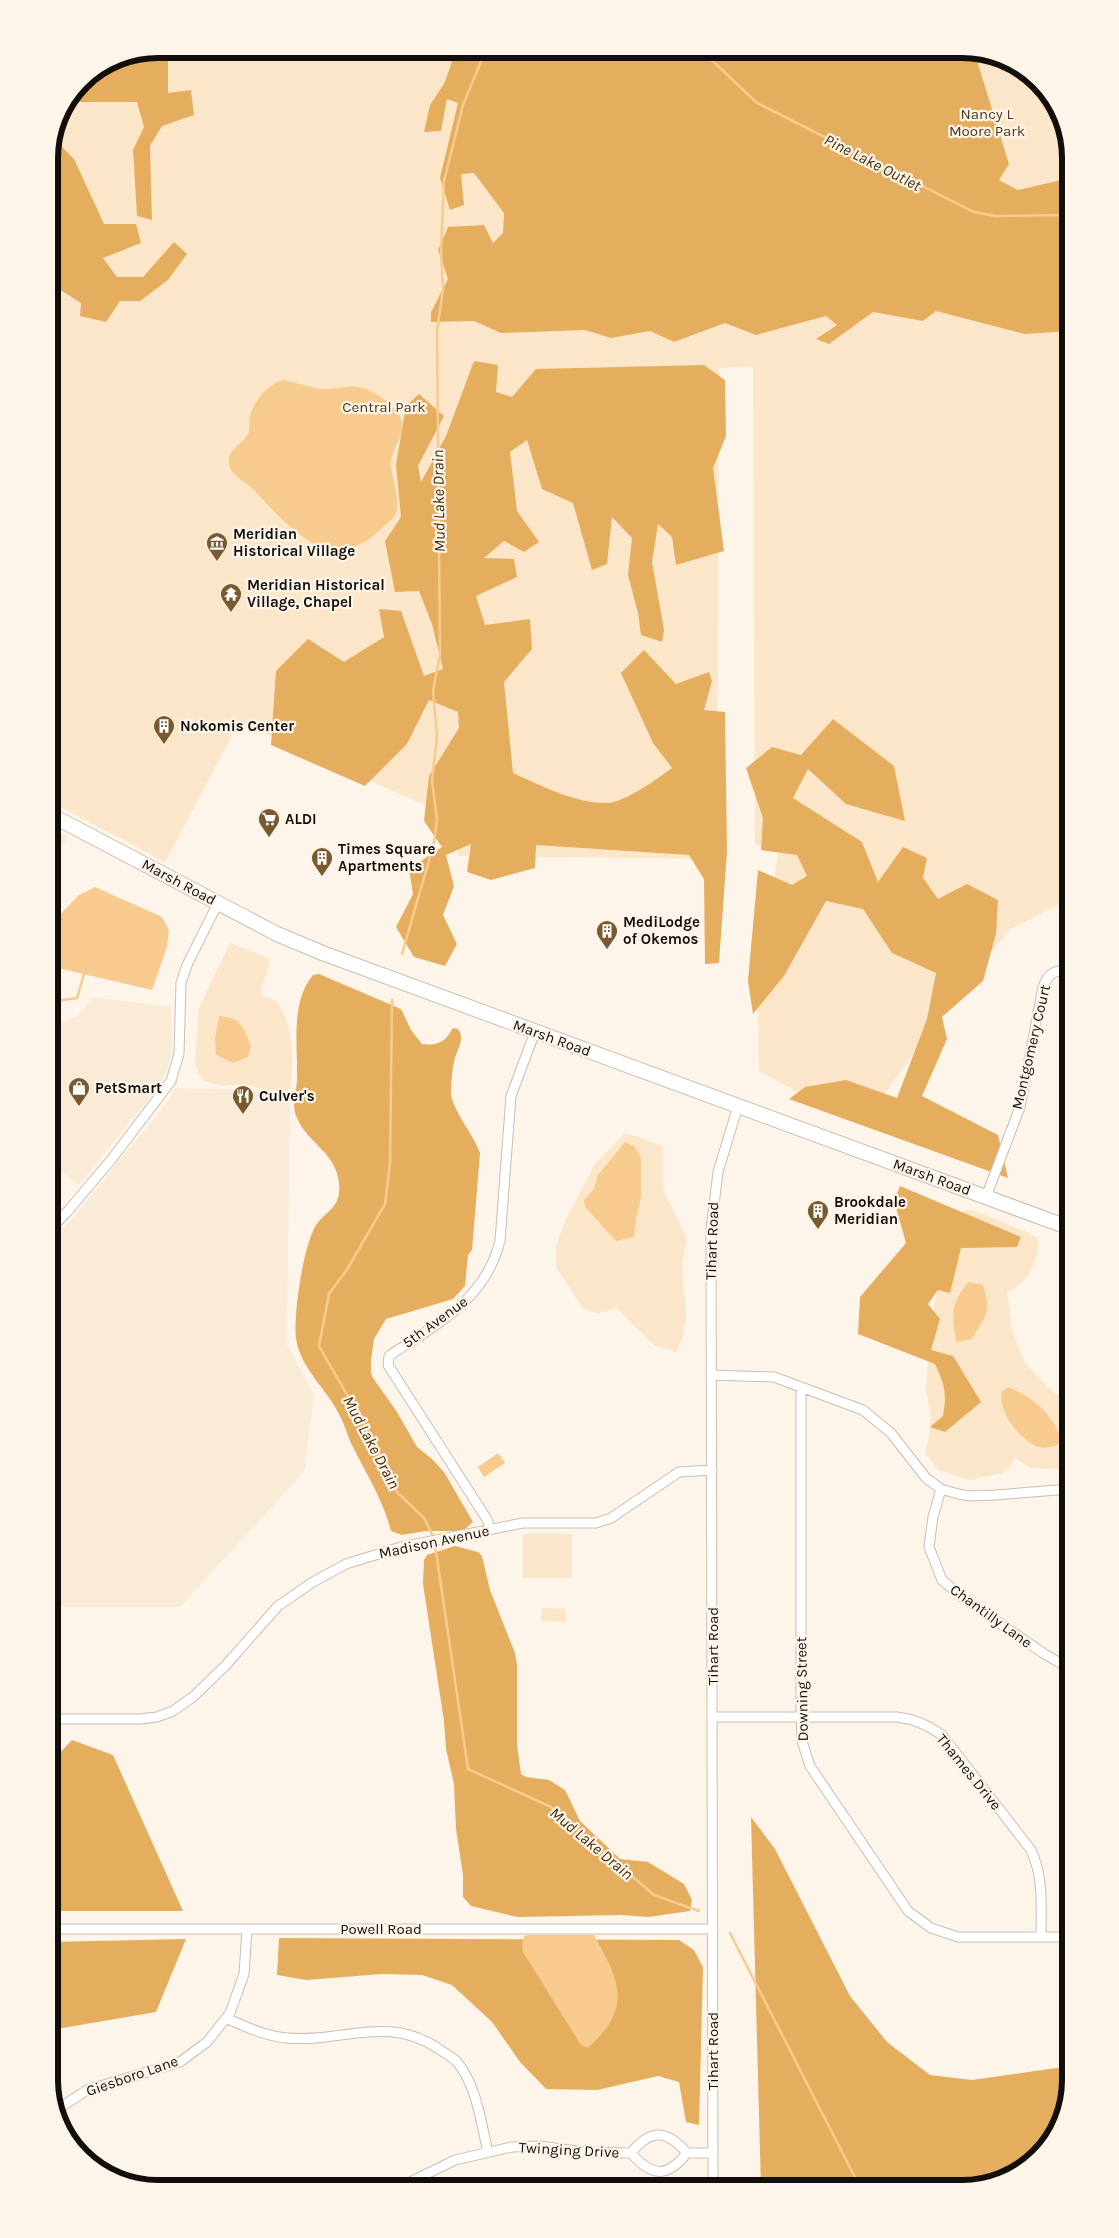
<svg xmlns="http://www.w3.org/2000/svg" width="1119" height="2238" font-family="Karla,sans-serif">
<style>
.built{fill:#faebd7}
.green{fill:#fce6c9}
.forest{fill:#e5ae5e}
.water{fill:#f7cb8d}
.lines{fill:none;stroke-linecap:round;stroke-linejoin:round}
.stream{stroke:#f7cb8d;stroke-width:2.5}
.street-casing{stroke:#c8bfb1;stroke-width:11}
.secondary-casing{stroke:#c8bfb1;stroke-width:16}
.street{stroke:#fff;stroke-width:9}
.secondary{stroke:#fff;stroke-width:14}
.labels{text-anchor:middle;stroke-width:4.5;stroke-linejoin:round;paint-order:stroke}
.park-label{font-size:15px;fill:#4f3816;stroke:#fef5ea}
.poi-label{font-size:15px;font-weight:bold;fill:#120f0a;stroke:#fef5ea;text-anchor:start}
.street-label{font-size:15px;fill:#120f0a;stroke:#fef5ea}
.water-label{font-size:16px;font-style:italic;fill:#422d09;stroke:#fef5ea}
.rim{fill:none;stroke:#120f0a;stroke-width:6}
</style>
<rect width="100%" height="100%" fill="#fef5ea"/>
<!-- built -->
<path class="built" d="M49 827 68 836 49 870Z
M92 997 171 1007 172 1049 168 1067 161 1083 79 1185 49 1163V1023L60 1024 78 1016Z
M175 1088 290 1091 287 1345 314 1395 304 1472 180 1607H49V1240L72 1219 167 1102Z"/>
<!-- green -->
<path class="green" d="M158 49H969L1027 71 1062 116 1070 158V898L1010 929 951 1002 879 1101 823 1106 759 1071 758 1001 779 845H755L753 367 719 368 717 859 458 856 456 819 239 722 165 862 49 801V151L57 116 81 81 116 57Z
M230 943 270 959 261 991 262 995C269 998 277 1000 281 1008 294 1031 293 1063 291 1089L267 1091 243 1084 222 1086 204 1081 198 1073 195 1061 199 1008Z
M624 1134 639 1137 663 1147V1188L687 1240 682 1261 686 1314 683 1337 676 1352 655 1346 616 1308 598 1313 583 1309 556 1267V1245L566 1219 595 1164Z
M967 1210 975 1211 1025 1231 1038 1238C1040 1258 1028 1285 1007 1291L1012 1331 1025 1363 1048 1388 1063 1399 1070 1412 1069 1466 1060 1469 1030 1468 1014 1457 1010 1467 1001 1473 969 1480 939 1470 925 1454 930 1431 931 1417 926 1389 929 1347 934 1335V1305L957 1215Z
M523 1534H572V1578H523Z
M541 1608 566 1609V1622L541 1621Z"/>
<!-- forest -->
<path class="forest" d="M158 49H168V93L191 90 194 115 162 126 150 146 152 220 137 216 133 150 144 127 137 102H66L81 81 116 57Z
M456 49H969L974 51 1009 164 999 180 1018 190 1070 178V331L1025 334 936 311 923 321 873 312 829 344 816 339 837 325 826 316 756 335 725 323 674 342 650 331 611 338 585 330 501 333 474 321 431 322V312L448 279 438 250 448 227 484 225 493 243 503 233 504 213 474 173 461 174 464 205 450 210 440 178 458 103 447 99 441 131 424 132 430 105 445 82Z
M52 137 74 159 104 224H136L141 243 103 258 117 277H143L174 242 187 254 168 280 140 301H120L106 322 80 316 81 303 59 289 49 297V151Z
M474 361 498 365 496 392 512 397 536 369 704 365 725 380 726 436 713 468 724 551 676 565 672 537 658 524 652 562 664 630 662 642 641 635 638 613 628 575 632 538 612 517 607 564 592 570 573 503 542 489 527 440 510 452 517 511 539 542 524 552 504 541 484 558 514 559 517 577 476 596 485 625 530 619 532 649 504 682 513 773C542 786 576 804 608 803 625 802 659 778 672 768L653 743 621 673 644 650 676 684 709 672 712 681 704 710 725 712 727 851 719 963 705 964 704 879 689 855 536 845 535 868 491 880 467 872 471 844 446 855 454 886 443 915 457 944 445 966 414 957 396 927 413 894 409 869 442 847 424 821 429 776 459 728 458 712 429 700 407 744 365 786 271 745 276 671 308 639 344 662 384 637 379 609 401 611 424 676 443 669 432 624 419 591 395 592 385 541 401 517 396 465 406 406 419 394 444 416 418 466 421 482 446 436Z
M833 719 894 766 905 821 846 804 808 769 793 798 862 842 878 882 903 847 927 858 923 878 938 899 967 884 998 900 996 934 983 981 942 1017 947 1039 922 1096 998 1135 1008 1178 789 1099 805 1087 846 1080 897 1098 927 1019 936 973 892 953 863 909 826 901 784 976 753 1014 748 981 758 870 792 885 807 876 797 855 761 850 763 818 746 768 772 747 801 755Z
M319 974 401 1009 411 1030 422 1044C438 1046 445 1042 453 1028L458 1029C466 1040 456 1050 454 1062 452 1071 451 1084 451 1093 452 1110 474 1135 480 1153L472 1250 468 1255 465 1286 453 1299 386 1319 374 1339 371 1361V1373L373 1378 397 1412 417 1447 432 1459 444 1472 473 1522 465 1529 459 1531H425L402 1535 391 1531C383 1500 368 1477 354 1449 348 1438 345 1425 339 1414 326 1388 301 1369 296 1339 293 1316 303 1248 315 1227 324 1211 342 1209 339 1183 336 1152 308 1144 297 1118 291 1105 296 1094 297 1081 298 1046 290 1003 313 975Z
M900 1186 1021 1237 1017 1247 961 1248 950 1293 938 1290 928 1304 940 1319 931 1350 953 1356 981 1402 945 1432 930 1427 943 1416C947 1393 945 1385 935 1364L858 1334 860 1297 906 1243 894 1201Z
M455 1546 478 1552 482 1556 490 1590 515 1653 517 1665V1744L521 1774 526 1777 549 1780 565 1790 580 1821 620 1859 648 1862 684 1884 692 1900 690 1911 648 1917 621 1915 518 1917 471 1906 463 1897V1875L456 1829 454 1784 446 1749 444 1721 423 1584 424 1560 427 1555Z
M72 1740 113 1755 183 1911H50L49 1764Z
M751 1817 775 1849 850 1996 887 2042 930 2075 972 2080 1070 2066V2080L1052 2141 1003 2181 961 2189H761Z
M279 1938 679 1940 694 1950 703 1967 699 2125 686 2122 679 2082 658 2076 597 2090 546 2089 520 2062 492 2022 452 1985 422 1975 382 1974 306 1980 277 1975Z
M186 1939 156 2012 51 2030 49 2032V1942Z"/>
<!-- water -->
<path class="water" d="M283 380C296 382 310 388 324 389 336 390 349 384 362 388 376 392 401 408 402 424 403 439 389 452 391 468 393 478 401 506 395 515 391 522 379 530 373 536 360 546 343 553 327 549 303 544 270 508 254 490 245 481 231 477 229 463 226 452 241 444 247 436 251 430 248 424 250 417 253 401 268 384 283 380Z
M95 887 162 917 169 930 167 947 152 990 49 966V926L79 895Z
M219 1016C242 1018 243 1027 251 1046L248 1057 233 1063 216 1055 215 1039Z
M625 1142 634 1146 641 1158V1197L636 1219 634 1237 616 1241 585 1207 584 1200 594 1189 598 1175Z
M969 1282 983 1285C992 1314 986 1314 972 1339L956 1342C952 1315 950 1303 969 1282Z
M1008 1387C1034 1397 1055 1417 1063 1443 1054 1446 1045 1450 1036 1446 1018 1438 997 1410 1002 1391Z
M498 1453 505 1463 484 1477 478 1467Z
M529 1935H594C620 1982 633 2007 588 2048L581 2045 523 1952 522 1944 524 1936Z"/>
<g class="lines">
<!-- stream -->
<path class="stream" d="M700 49 757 103 974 212 995 216 1070 215
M402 954 434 843 437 819 432 781 437 736 433 691 440 654 437 330 443 290 441 250 444 181 463 105 486 49
M392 1000 390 1163 385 1204 348 1268 329 1294 319 1346 368 1431 397 1492 424 1518 434 1538 468 1769 551 1807 654 1895 699 1911
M49 1002 77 998 84 974
M730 1933 861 2189"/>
<!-- street casing -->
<g class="street-casing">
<path id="street" d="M986 1197 1020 1107 1043 987C1048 973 1056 969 1070 971
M49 1230 67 1212 111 1160 171 1081 179 1054 181 983 187 965 218 903
M711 1375 774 1377 863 1410 891 1433 926 1478 941 1489 958 1494 971 1496 995 1495 1070 1489
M801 1387V1717L802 1741 810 1766 908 1911 931 1928 958 1937H1070
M941 1489 933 1517 929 1547 942 1580 963 1598 1043 1653 1070 1669
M489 1530 488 1521 388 1365 389 1356C436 1324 485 1301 500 1241L511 1096 535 1032
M713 1717H897C914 1719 928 1725 942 1735L1031 1850C1044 1878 1041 1907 1041 1937
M49 1719H140L157 1717 173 1711 194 1696 226 1665 278 1606 313 1582 346 1564 401 1547 523 1523H596L611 1518 679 1472 712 1470
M49 1929H713
M226 2018C246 2027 265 2036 287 2038 343 2043 387 2014 439 2049 444 2053 453 2057 457 2062 477 2086 481 2123 488 2152
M55 2111 87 2090 180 2062 207 2042 230 2013 244 1974 247 1929
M631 2153C651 2128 667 2130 687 2153H713
M396 2189 455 2160 512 2147 539 2146 585 2152 631 2153C652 2177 667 2178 687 2153
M713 2189 711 1230 718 1172 738 1106"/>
</g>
<!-- secondary casing -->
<g class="secondary-casing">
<path id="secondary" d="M49 814 277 934 325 954 1070 1228"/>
</g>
<!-- street -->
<use href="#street" class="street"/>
<!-- secondary -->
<use href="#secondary" class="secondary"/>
</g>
<!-- icons -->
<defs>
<g id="museum-pin" transform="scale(1.125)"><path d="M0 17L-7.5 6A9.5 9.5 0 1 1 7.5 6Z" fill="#785a2e" stroke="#fef5ea"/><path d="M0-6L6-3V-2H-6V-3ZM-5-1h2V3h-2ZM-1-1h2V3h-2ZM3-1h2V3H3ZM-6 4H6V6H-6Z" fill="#fff"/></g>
<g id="temple-pin" transform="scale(1.125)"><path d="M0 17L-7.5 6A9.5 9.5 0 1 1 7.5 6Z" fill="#785a2e" stroke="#fef5ea"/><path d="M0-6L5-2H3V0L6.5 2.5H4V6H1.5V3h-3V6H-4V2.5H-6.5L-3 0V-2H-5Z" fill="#fff"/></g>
<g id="building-pin" transform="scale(1.125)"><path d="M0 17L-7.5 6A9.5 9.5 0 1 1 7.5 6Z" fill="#785a2e" stroke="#fef5ea"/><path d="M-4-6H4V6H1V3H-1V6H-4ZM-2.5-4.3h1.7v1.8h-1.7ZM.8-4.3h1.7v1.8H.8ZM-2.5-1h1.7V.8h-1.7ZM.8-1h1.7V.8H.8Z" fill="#fff"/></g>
<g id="supermarket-pin" transform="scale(1.125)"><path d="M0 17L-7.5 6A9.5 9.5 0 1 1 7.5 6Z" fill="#785a2e" stroke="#fef5ea"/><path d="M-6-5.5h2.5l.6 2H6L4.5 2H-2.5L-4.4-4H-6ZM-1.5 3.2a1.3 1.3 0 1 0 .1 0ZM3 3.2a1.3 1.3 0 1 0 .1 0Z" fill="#fff"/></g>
<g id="shop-pin" transform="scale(1.125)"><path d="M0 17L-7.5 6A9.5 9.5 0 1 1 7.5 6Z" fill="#785a2e" stroke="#fef5ea"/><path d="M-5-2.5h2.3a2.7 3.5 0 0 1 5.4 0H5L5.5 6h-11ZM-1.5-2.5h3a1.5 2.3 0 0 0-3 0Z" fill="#fff"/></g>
<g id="restaurant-pin" transform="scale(1.125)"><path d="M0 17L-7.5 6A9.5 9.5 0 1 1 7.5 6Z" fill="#785a2e" stroke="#fef5ea"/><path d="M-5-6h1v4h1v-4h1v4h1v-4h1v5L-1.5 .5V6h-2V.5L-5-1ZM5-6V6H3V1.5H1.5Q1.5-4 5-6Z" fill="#fff"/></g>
</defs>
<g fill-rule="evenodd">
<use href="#museum-pin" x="217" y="543"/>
<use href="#temple-pin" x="231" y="594"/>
<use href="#building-pin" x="164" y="726"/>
<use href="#supermarket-pin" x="269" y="819"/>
<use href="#building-pin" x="322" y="858"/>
<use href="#building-pin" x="607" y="931"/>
<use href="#shop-pin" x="79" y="1088"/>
<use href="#restaurant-pin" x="243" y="1096"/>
<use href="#building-pin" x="818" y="1211"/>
</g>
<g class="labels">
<!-- park labels -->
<g class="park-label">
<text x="987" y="119">Nancy L<tspan x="987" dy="17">Moore Park</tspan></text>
<text x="384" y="412">Central Park</text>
</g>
<!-- poi labels -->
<g class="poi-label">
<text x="233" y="539">Meridian<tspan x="233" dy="17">Historical Village</tspan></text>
<text x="247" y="590">Meridian Historical<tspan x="247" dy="17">Village, Chapel</tspan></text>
<text x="180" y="731">Nokomis Center</text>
<text x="285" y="824">ALDI</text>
<text x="338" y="854">Times Square<tspan x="338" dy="17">Apartments</tspan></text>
<text x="623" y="927">MediLodge<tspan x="623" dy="17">of Okemos</tspan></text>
<text x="95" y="1093">PetSmart</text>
<text x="259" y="1101">Culver's</text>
<text x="834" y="1207">Brookdale<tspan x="834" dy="17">Meridian</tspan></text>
</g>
<!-- street labels -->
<g class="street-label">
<text transform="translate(179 882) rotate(28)" y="5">Marsh Road</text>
<text transform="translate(552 1038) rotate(20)" y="5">Marsh Road</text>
<text transform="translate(1031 1047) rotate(-77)" y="5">Montgomery Court</text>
<text transform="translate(932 1177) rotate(20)" y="5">Marsh Road</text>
<text transform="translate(712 1241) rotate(-88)" y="5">Tihart Road</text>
<text transform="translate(435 1322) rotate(-36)" y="5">5th Avenue</text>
<text transform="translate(434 1542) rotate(-12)" y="5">Madison Avenue</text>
<text transform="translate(991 1616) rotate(36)" y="5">Chantilly Lane</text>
<text transform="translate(713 1646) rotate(-90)" y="5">Tihart Road</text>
<text transform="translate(802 1689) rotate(-91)" y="5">Downing Street</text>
<text transform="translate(969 1772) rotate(51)" y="5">Thames Drive</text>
<text x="381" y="1934">Powell Road</text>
<text transform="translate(713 2051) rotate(-90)" y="5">Tihart Road</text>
<text transform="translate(132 2076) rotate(-19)" y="5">Giesboro Lane</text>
<text transform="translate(569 2150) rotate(3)" y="5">Twinging Drive</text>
</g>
<!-- water labels -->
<g class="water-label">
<text transform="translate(873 162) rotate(27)" y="6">Pine Lake Outlet</text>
<text transform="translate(438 501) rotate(-91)" y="6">Mud Lake Drain</text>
<text transform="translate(372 1442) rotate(62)" y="6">Mud Lake Drain</text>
<text transform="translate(592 1843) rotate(40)" y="6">Mud Lake Drain</text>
</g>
</g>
<!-- crop -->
<path d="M0 0H1119V2238H0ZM158 58H962A100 100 0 0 1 1062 158V2080A100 100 0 0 1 962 2180H158A100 100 0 0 1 58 2080V158A100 100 0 0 1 158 58Z" fill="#fef5ea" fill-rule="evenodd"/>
<path class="rim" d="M158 58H962A100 100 0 0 1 1062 158V2080A100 100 0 0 1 962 2180H158A100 100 0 0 1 58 2080V158A100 100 0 0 1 158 58Z"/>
</svg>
